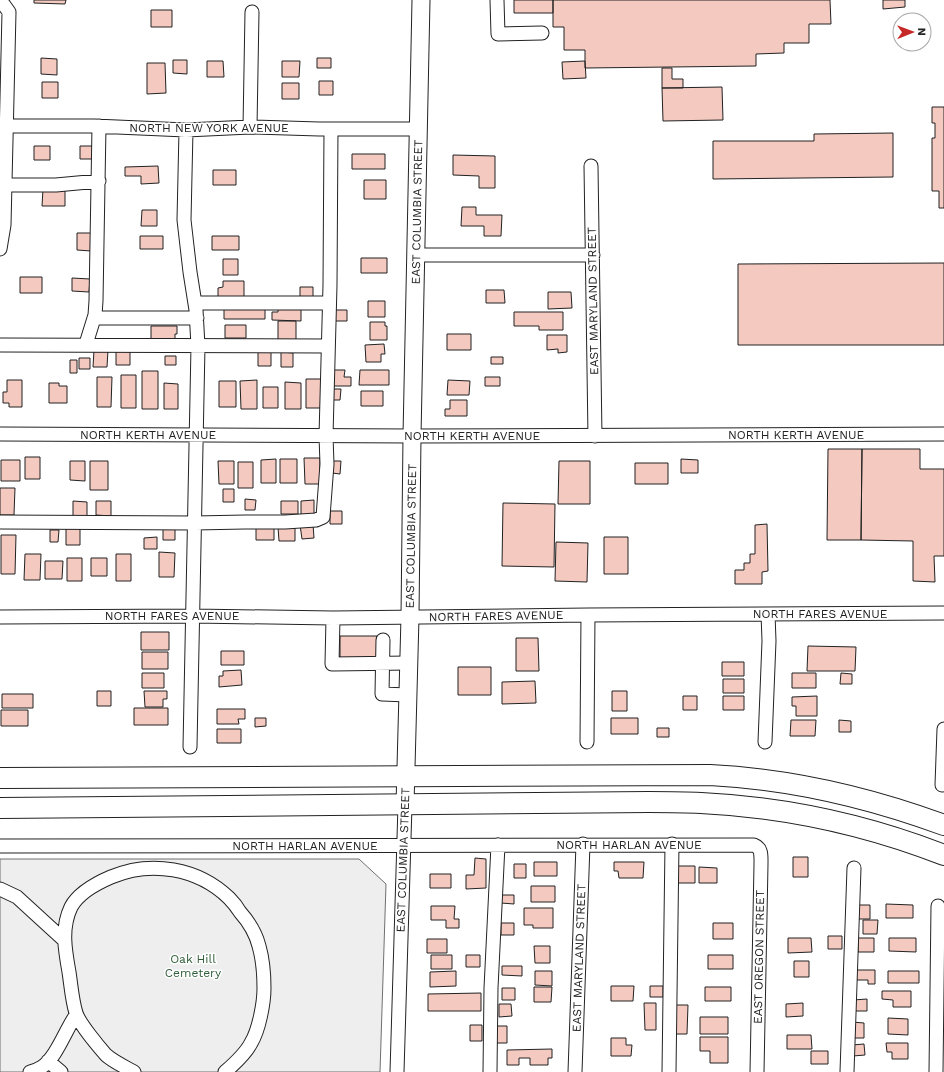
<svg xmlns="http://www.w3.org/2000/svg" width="944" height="1072" font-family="'Work Sans',sans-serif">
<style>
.green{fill:#eee;stroke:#6f6f6f}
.building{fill:#f3c9c0;stroke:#222}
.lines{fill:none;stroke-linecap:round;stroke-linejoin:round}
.minor-casing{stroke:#222;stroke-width:15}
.major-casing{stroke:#222;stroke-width:19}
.highway-casing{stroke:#222;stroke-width:22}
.minor{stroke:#fff;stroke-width:13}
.major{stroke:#fff;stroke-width:17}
.highway{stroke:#fff;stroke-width:20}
.labels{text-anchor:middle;stroke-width:3;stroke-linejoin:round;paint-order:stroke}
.street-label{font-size:12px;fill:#222;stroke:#fff}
.park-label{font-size:12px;fill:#2f5e38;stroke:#fff}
</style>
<rect width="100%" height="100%" fill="#fff"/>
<!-- green -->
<path class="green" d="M0 859H359L386 884 380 1072H0Z"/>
<!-- building -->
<path class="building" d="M34 0H66L65 4 34 3Z
M514 0H553V13H514Z
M553 0H830L831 24H809V43H784V53L756 54V66L585 68V50H564V27H553Z
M883 0H905V7L883 9Z
M151 10H172V27H151Z
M41 58 57 59V75L41 74Z
M317 58H331V68H317Z
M173 60H187V74L173 73Z
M207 61H223L224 77H207Z
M282 61H300L299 77H282Z
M585 61 586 78 563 79 562 62Z
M147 63H165L166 93 147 94Z
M662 68H672V79H683V88H662Z
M319 81H333V95H319Z
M42 82H58V98H42Z
M282 83H299V99H282Z
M722 87 723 120 663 121 662 88Z
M932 107H944V208H939V191H932V138H935V123H932Z
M893 133V177L713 179V141H814V134Z
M34 146H50V160H34Z
M80 146H94V159H80Z
M352 154H385V169H352Z
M453 155 495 156V188H479V176L453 175Z
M158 166 159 183 141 184V176H125V167Z
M213 170H236V185H213Z
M364 180H386V199H364Z
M43 189 65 190V206H42Z
M462 207H476V215H502L501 236H484V226H461Z
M142 210H157V226H141Z
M77 233H91V251L77 250Z
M140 236H163V249H140Z
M212 236H239V250H212Z
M361 258H387V273H361Z
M223 259H238V275H223Z
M944 263V345H738V264Z
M20 277H42V293H20Z
M72 278 90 279 89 292 72 291Z
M223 281H244V297H218V288L223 287Z
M300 287H313V297H300Z
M486 290H504L505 303H486Z
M548 292H571L572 308 548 309Z
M368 301H385V317H368Z
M265 304V319H224V305Z
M278 305H301V321L272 320V312H278Z
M334 310H347V321H334Z
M514 312H563V330H539V326H514Z
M278 321H296V342H278Z
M370 322H385V326H387V340H370Z
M225 325H246V338H225Z
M151 326H177V334H175V340H151Z
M447 334H471V350H447Z
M547 335H567V352L558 353V349L547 350Z
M384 344 385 354H381V362H366L365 345Z
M94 350H108L107 367H93Z
M116 350H130V365H116Z
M258 352H271V366H258Z
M281 352 293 353V367H281Z
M165 356H176V365H165Z
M491 357H503V364H491Z
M79 358H90V369H79Z
M70 360H77V373H70Z
M332 370H345L344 377H351V386H332Z
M360 370H389V385H359Z
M142 371H158V409H142Z
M121 375H136V408H121Z
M97 377H112L111 407H97Z
M485 377H500V386H485Z
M306 379H322L321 408H306Z
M7 380H22V407H9V403H3V392H7Z
M257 380V409H241L240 381Z
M448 380 470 381 469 395H447Z
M219 381H236V407H219Z
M285 382 301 383V409H285Z
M49 383H59V386H67V403H49Z
M164 383 178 384V409H164Z
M263 387H278V408H263Z
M331 389H341L340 400H331Z
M361 391H383V406H361Z
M450 400H467V416H445V409H450Z
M828 449H862L861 540H827Z
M862 449H920V469H944V556H934L935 582 913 581V541L861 540Z
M25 457H40V479H25Z
M304 458H320V484H305Z
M276 459V483H261V460Z
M280 459H297V483H280Z
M681 459 698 460V473H681Z
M1 460H20V481H1Z
M70 461H85V481L70 480Z
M90 461H108V490H90Z
M218 461H234V484H219Z
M333 461H341L340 474 332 473Z
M559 461H590V504H558Z
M238 462H253V488H238Z
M635 463H668V484H635Z
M0 488H15L14 515H0Z
M223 489H234V502H223Z
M245 499 256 500 255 510H245Z
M314 500V515L301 516V501Z
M73 501 87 502V516H73Z
M96 501H111V516L96 515Z
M281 501H298V514H281Z
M503 503 555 504 554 567 502 566Z
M330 511H342V524H330Z
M163 524 175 525V540H163Z
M313 524 314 538 302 539 300 525Z
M767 524 768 571 762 572V584H735V570H744V563H750V554H755V525Z
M66 525H80V545H66Z
M256 526H274V540H256Z
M278 527H295V541H279Z
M50 530H59L58 542H50Z
M1 535H16L15 574H1Z
M157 537V549H144V538Z
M604 537H628V574H604Z
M556 542 588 543 587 582 555 581Z
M159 552 175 553 174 577H159Z
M25 554H41L40 580H24Z
M116 554H131V581H116Z
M67 558H82V581H67Z
M91 558H107V576H91Z
M45 561H63L62 579H45Z
M141 632H169V650H141Z
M340 636H377V659H340Z
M516 638H538L539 671H516Z
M808 646 856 647 855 671H807Z
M221 651H244V665H221Z
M142 652H168V669H142Z
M722 662H744V676H722Z
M458 667H491V695H458Z
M241 670 242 685 219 687V676H223V671Z
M142 673H164V688H142Z
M792 673H816V688H792Z
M841 673 852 674V684H840Z
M723 679H744V693H723Z
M535 681 536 703 502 704V682Z
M97 691H111V706H97Z
M144 691H167V699H163V707H145Z
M612 691H627V711H612Z
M2 694H33V708H2Z
M683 696H697V710H683Z
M723 696H744V710H723Z
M817 696V716H796V706H792V697Z
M134 708H168V725H134Z
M217 709H245V719H238L239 724H217Z
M1 710H28V726H1Z
M255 718H266V726L255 727Z
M611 718H638V734H611Z
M791 720H816L815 736H790Z
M839 720 851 721V732H839Z
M657 728H669V737H657Z
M217 729H241V743H217Z
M793 857H808V877H793Z
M475 858 486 859V888L466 889V875H474Z
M534 862H557V876H534Z
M614 862H644L643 878H619L618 871H614Z
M514 864H526V878H514Z
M676 866H695V883H676Z
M699 867 717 868V883H699Z
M430 874H451V888H430Z
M531 886H555V902H531Z
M501 895H514V904L501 903Z
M886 904 913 905V918H886Z
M856 905H870V919H856Z
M431 906H455L454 919H459V928H446V920H431Z
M524 908H553V928H533V925H524Z
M863 920H878L877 934H863Z
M501 923H514V935H501Z
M713 923H733V939H713Z
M828 936H842V949H828Z
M788 938H811L812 952 788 953Z
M858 938H874V952H858Z
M889 938H916V952L889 951Z
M427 939H447V953H427Z
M534 946H550V963H535Z
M431 955H452V969H431Z
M466 955H480V967H466Z
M708 955H733V969H708Z
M794 961H809V977H794Z
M502 966H522V976L502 975Z
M855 970H875V984H868V980H856Z
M456 971V986L430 987V972Z
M535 971H552V986L535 985Z
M888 971H919V983H888Z
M611 986H634L633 1001H611Z
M650 986H663V997H650Z
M534 987H552L551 1002H534Z
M705 987H731V1001H705Z
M502 988H515V1000H502Z
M882 991H911V1007H893V1000L882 999Z
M481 993V1011H428V994Z
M867 999V1011H853V1000Z
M644 1003H656V1030H645Z
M803 1003V1016L786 1017V1004Z
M499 1004H511L512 1016 499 1017Z
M675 1005H688L687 1034H675Z
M700 1017H728V1034H700Z
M888 1018 908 1019V1035L888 1034Z
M852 1022 864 1023V1038H853Z
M470 1025H482V1041H470Z
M494 1026H507V1043H494Z
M787 1035H811L812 1049H787Z
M700 1037H728V1063H710V1051H700Z
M611 1038H626V1045H632L631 1056H611Z
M886 1043H908V1059H892V1052H887Z
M864 1044 865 1055 853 1056 852 1045Z
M552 1049V1058H548V1065H530V1058H519V1065H507V1050Z
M811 1051H828V1064H811Z"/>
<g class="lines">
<!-- minor casing -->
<g class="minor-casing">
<path id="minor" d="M497 0 498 34 542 33
M0 2 4 5 9 12 4 225 0 249
M0 126H94L186 130 250 127 319 129H419
M250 127 252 12
M186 130 184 220 190 272 196 310 198 346 190 747
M591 166 595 436
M5 185H56L99 181
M416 255H593
M195 303H329
M94 318H197
M86 344 95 315 96 301 99 126
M0 345 328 346
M0 434 412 436 944 434
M0 522 195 523 245 522H285L316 520 323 517 327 464 326 436 330 285 331 129
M0 617 193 616 333 618 588 615 944 613
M333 618 332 664 409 663
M383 640 382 694 408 695
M587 742 588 615
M765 742 769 641 768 614
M942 785 944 729
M0 846 754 845C762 848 761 856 761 864L757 1072
M0 889 17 897 64 940
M48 1061 61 1072
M30 1072C34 1071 39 1069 42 1067 56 1058 66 1029 76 1015
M134 1072C125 1067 114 1062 106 1055 99 1047 79 1023 76 1013 72 1000 71 985 69 972 65 950 61 928 71 907 79 892 97 883 111 877 151 860 198 868 229 898 233 902 237 907 240 912 248 921 256 934 259 946 263 960 264 974 264 988 264 1003 259 1030 251 1043 246 1053 233 1065 225 1072
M397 1072 405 805
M490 1072 491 988 498 845
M575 1072 583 844
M669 1072 672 844
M847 1072 854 868
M936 1072 938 906"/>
</g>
<!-- major casing -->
<g class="major-casing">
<path id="major" d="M405 805 410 617 412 436 421 0"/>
</g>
<!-- highway casing -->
<g class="highway-casing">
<path id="highway" d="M0 778 710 775C790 779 868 797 944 825
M0 808 649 802C666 802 683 802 701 803 784 807 867 825 944 855"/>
</g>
<!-- minor -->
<use href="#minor" class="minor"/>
<!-- major -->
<use href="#major" class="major"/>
<!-- highway -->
<use href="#highway" class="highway"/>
</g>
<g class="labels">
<!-- street labels -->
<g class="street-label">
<text x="209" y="132">NORTH NEW YORK AVENUE</text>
<text transform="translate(417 212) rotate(-89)" y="4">EAST COLUMBIA STREET</text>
<text transform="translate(593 301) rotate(-91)" y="4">EAST MARYLAND STREET</text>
<text x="148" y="439">NORTH KERTH AVENUE</text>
<text x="796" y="439">NORTH KERTH AVENUE</text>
<text x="472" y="440">NORTH KERTH AVENUE</text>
<text transform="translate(411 536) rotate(-89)" y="4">EAST COLUMBIA STREET</text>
<text x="820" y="618">NORTH FARES AVENUE</text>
<text x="172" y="620">NORTH FARES AVENUE</text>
<text transform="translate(496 616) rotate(-1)" y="4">NORTH FARES AVENUE</text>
<text x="629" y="849">NORTH HARLAN AVENUE</text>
<text x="305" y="850">NORTH HARLAN AVENUE</text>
<text transform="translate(403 860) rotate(-88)" y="4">EAST COLUMBIA STREET</text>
<text transform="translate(759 957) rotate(-89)" y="4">EAST OREGON STREET</text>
<text transform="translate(579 958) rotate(-88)" y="4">EAST MARYLAND STREET</text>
</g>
<!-- park labels -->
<g class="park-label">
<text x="193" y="963">Oak Hill<tspan x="193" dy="14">Cemetery</tspan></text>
</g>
</g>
<!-- north arrow -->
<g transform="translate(912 32) rotate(89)"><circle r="19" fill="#ffffff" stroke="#a7a7a7"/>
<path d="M0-3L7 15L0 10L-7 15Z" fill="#c62828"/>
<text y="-6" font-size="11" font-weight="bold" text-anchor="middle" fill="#222222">N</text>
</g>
</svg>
